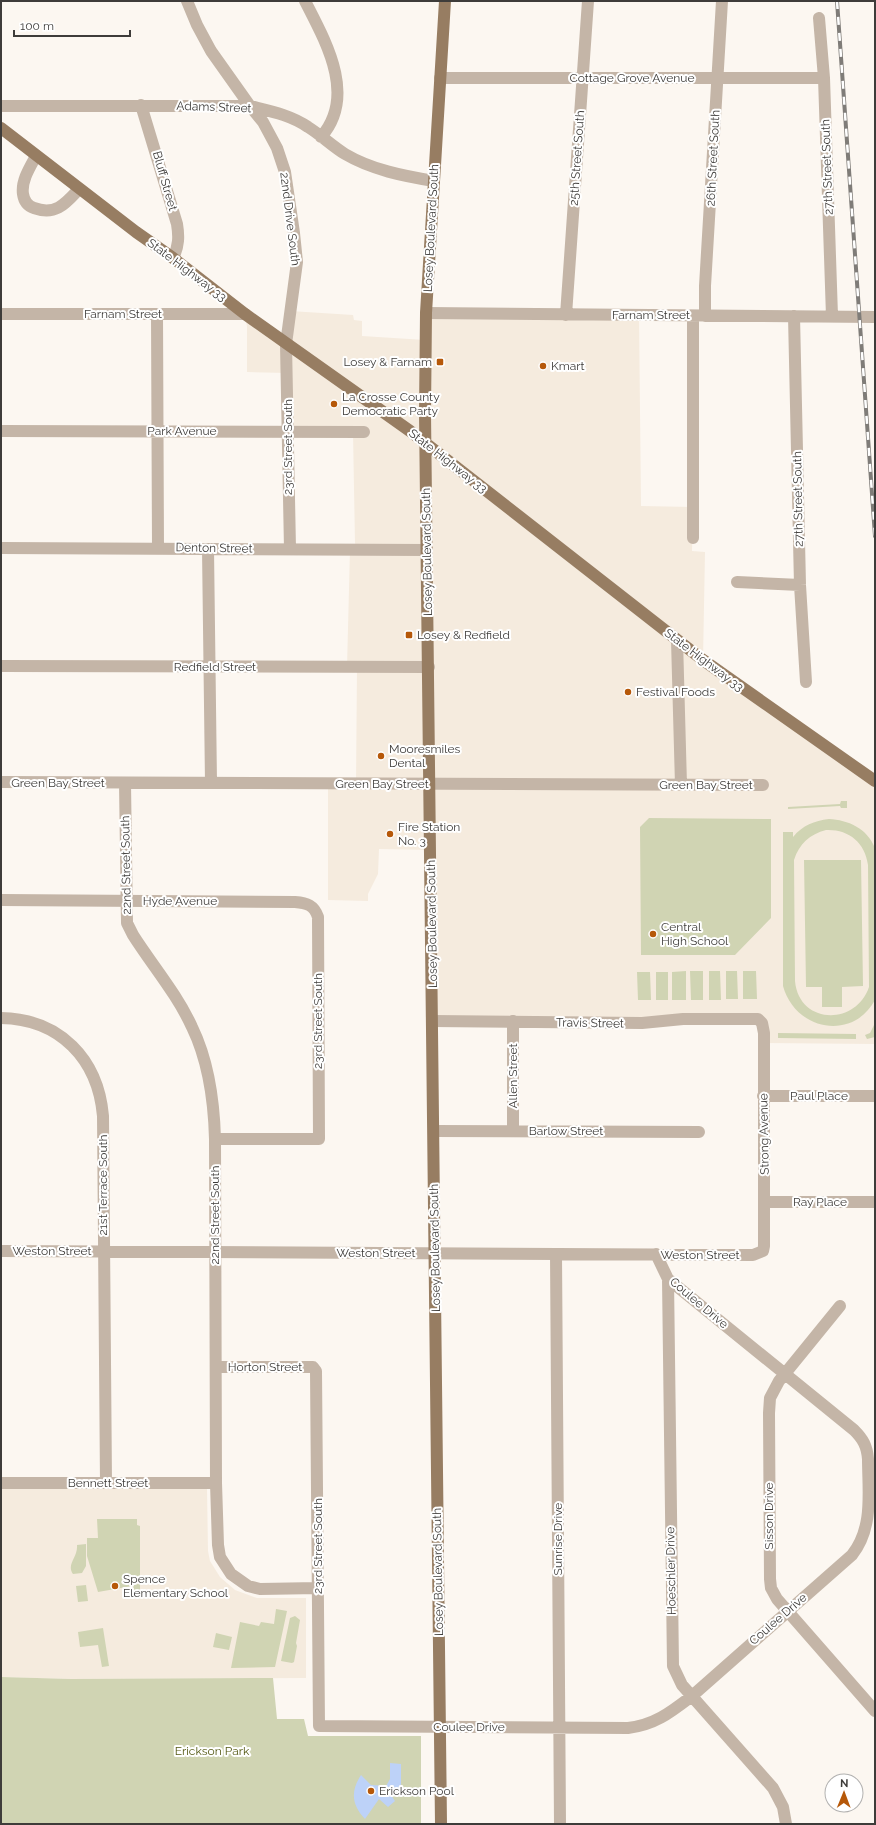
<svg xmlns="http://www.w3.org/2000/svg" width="876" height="1825" font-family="Raleway,sans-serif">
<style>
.built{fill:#f5ebde}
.green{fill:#d0d4b3;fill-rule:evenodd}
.water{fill:#bdd2f8}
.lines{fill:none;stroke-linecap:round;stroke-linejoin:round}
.minor{stroke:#c4b5a7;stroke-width:12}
.major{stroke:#977d62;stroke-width:12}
.rail-casing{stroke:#7f7c78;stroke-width:4}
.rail{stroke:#fff;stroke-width:2.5;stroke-dasharray:8;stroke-linecap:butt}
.poi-dot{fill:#b65809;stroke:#fff;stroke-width:1.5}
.labels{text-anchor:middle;stroke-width:4;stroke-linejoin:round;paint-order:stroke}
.street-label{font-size:12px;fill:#3e3c3a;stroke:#fff}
.poi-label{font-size:12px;fill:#3e3c3a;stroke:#fff;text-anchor:start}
.park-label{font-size:12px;fill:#555915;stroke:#fff}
</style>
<rect width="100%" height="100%" fill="#fcf7f1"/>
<!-- built -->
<path class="built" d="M290 311 353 315 354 320 362 321V336L425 340 426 313 639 315 641 506 693 507 692 551 705 552 703 660 875 781V1044L764 1043 762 1023 433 1021 431 850 379 849 378 874 368 894V901L328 900V784H356L357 668 347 667 350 550 357 549 355 543 353 432 289 431 287 373 247 372V327L245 314 286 344Z
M2 1487 207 1488 208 1551 210 1561 220 1577 235 1590 257 1598H306V1678L71 1679 2 1677Z"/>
<!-- green -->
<path class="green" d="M841 801H847V808H841L840 806 788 809V807L840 804Z
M649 818 771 819V918L735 955H641L640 827Z
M829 819C848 820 867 828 875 848V1000C852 1042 795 1030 783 986V832H793V837C803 825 814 821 829 819ZM826 830C848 829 865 842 868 865L869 987C856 1026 799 1025 795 981L794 860C799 844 810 834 826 830Z
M804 860H861L863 986 842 987V1007H822V987H806Z
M686 971V1000H672V972Z
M690 971H703V1000H691Z
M709 971H720L721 1000H709Z
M726 971H737L738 999H726Z
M743 971H756L757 999H743Z
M637 972H650L651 1000H638Z
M656 972H668V1000H656Z
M875 1023V1037L867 1039 865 1035 870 1033Z
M778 1033 856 1034V1039L778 1038Z
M97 1519H137V1525L140 1526V1592L134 1593 132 1586 98 1592 87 1556V1538H98Z
M86 1544V1566L82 1573 73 1574C66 1564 78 1558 77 1545Z
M86 1585 88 1601 78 1602 76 1586Z
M276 1609 287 1611 275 1667 231 1668 240 1622 259 1626 261 1622 274 1624Z
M295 1616 300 1620 296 1643 297 1646 294 1662 292 1663 281 1661 290 1618Z
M103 1628 109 1666 102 1667 98 1645 80 1647 78 1632Z
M216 1633 232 1637 229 1650 213 1647Z
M2 1677 71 1679 273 1678 277 1719H304L308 1736H421V1824H2Z"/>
<!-- water -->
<path class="water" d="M390 1763 401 1764V1790L390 1789 388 1791 395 1801 388 1807 379 1799 365 1819C352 1805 350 1792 361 1775L371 1785 386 1786 390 1779Z"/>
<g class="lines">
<!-- minor -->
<path class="minor" d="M187 1 197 25 211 51 250 106 263 122 277 148 285 172 294 233 297 262 286 344 290 549
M305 1C326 42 357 96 321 137
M819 18 824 78 832 316
M440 78H824
M141 105 177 224C179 236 179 246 173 258
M1 106H250C270 111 291 115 308 127 321 135 332 146 345 154 372 170 404 176 434 181
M36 156C30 167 21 181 23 194 24 201 28 206 34 208 56 216 66 203 79 189
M426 313 875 317
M1 314H245
M157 314 158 548
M566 315 588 1
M693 316V538
M705 316V286L722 1
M794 316 800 585 806 682
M1 431 364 432
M1 548 427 550
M208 549 211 783
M737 582 800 585
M677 640 681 785
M1 666 429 667
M1 782 763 785
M125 783 127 923 133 935C152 965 177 994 192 1027 209 1062 214 1100 215 1139L216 1483 218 1545 220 1557 231 1574 248 1586 260 1589 318 1588
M1 900 295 902C307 903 314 905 318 917L319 1139H215
M1 1018C60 1019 98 1059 103 1116L106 1483
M513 1021V1131
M763 1096H875
M434 1131 699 1132
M765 1202H875
M1 1251 753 1255 763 1251 764 1246V1033L762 1023 758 1019H683L642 1023 433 1021
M556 1254 560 1824
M668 1279 673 1666 682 1685 773 1788 783 1807 786 1824
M840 1306 779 1381 770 1398 769 1413 770 1579 771 1588 777 1599 875 1711
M216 1367H313L316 1371 319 1726 628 1728C655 1725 671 1712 692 1696L852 1555C874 1527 868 1492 868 1459 867 1446 863 1439 854 1430L668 1279 656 1254
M1 1483H216"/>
<!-- major -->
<path class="major" d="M1 128 136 232 173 258 245 314 410 431 703 660 875 781
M441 1824 425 413 426 313 445 1"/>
<!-- rail casing -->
<g class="rail-casing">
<path id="rail" d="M837 1 875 536"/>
</g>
<!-- rail -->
<use href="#rail" class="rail"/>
</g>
<!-- markers -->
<g class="poi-dot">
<rect x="436" y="358" width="8" height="8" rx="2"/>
<circle cx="543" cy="366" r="4"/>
<circle cx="334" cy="404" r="4"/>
<rect x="405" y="631" width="8" height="8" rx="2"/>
<circle cx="628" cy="692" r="4"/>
<circle cx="381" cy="756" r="4"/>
<circle cx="390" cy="834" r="4"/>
<circle cx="653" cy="934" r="4"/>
<circle cx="115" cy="1586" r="4"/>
<circle cx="371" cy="1791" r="4"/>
</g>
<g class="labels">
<!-- street labels -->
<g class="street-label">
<text x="632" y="82">Cottage Grove Avenue</text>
<text transform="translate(214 107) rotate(2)" y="4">Adams Street</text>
<text transform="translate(577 158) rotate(-86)" y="4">25th Street South</text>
<text transform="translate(713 158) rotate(-87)" y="4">26th Street South</text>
<text transform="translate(827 167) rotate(-92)" y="4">27th Street South</text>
<text transform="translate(165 181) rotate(74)" y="4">Bluff Street</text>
<text transform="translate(290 219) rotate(83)" y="4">22nd Drive South</text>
<text transform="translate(431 228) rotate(-87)" y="4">Losey Boulevard South</text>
<text transform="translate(187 270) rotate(37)" y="4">State Highway 33</text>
<text x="123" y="318">Farnam Street</text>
<text x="651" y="319">Farnam Street</text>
<text x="182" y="435">Park Avenue</text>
<text transform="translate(288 447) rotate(-90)" y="4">23rd Street South</text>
<text transform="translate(448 461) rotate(38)" y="4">State Highway 33</text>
<text transform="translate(798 499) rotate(-91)" y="4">27th Street South</text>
<text transform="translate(214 548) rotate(1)" y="4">Denton Street</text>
<text transform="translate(427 552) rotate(-91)" y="4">Losey Boulevard South</text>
<text transform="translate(704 660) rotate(37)" y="4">State Highway 33</text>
<text x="215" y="671">Redfield Street</text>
<text x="58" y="787">Green Bay Street</text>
<text x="382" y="788">Green Bay Street</text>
<text x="706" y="789">Green Bay Street</text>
<text transform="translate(126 865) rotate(-91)" y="4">22nd Street South</text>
<text x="180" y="905">Hyde Avenue</text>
<text transform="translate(432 924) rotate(-91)" y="4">Losey Boulevard South</text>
<text transform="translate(318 1021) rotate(-90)" y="4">23rd Street South</text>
<text transform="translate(590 1023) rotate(1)" y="4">Travis Street</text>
<text transform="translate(513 1076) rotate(-90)" y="4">Allen Street</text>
<text x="819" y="1100">Paul Place</text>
<text x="566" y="1135">Barlow Street</text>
<text transform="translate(764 1134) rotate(-91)" y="4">Strong Avenue</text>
<text transform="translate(103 1185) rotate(-90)" y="4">21st Terrace South</text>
<text x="820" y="1206">Ray Place</text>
<text transform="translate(215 1215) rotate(-90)" y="4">22nd Street South</text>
<text transform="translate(435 1248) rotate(-91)" y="4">Losey Boulevard South</text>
<text x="52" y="1255">Weston Street</text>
<text x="376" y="1257">Weston Street</text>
<text x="700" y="1259">Weston Street</text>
<text transform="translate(699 1303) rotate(40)" y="4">Coulee Drive</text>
<text x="265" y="1371">Horton Street</text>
<text x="108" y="1487">Bennett Street</text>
<text transform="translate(769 1516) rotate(-90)" y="4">Sisson Drive</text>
<text transform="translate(558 1539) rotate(-90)" y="4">Sunrise Drive</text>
<text transform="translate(318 1546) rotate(-90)" y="4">23rd Street South</text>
<text transform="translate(671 1571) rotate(-91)" y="4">Hoeschler Drive</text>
<text transform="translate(438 1572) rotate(-91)" y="4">Losey Boulevard South</text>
<text transform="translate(778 1619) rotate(-41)" y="4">Coulee Drive</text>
<text x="469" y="1731">Coulee Drive</text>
</g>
<!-- poi labels -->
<g class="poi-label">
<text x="432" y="366" text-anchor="end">Losey &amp; Farnam</text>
<text x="551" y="370">Kmart</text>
<text x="342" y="401">La Crosse County<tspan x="342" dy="14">Democratic Party</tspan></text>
<text x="417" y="639">Losey &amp; Redfield</text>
<text x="636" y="696">Festival Foods</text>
<text x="389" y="753">Mooresmiles<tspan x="389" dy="14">Dental</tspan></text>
<text x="398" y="831">Fire Station<tspan x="398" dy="14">No. 3</tspan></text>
<text x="661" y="931">Central<tspan x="661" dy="14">High School</tspan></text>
<text x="123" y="1583">Spence<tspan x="123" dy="14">Elementary School</tspan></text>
<text x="379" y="1795">Erickson Pool</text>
</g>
<!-- park labels -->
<g class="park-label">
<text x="212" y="1755">Erickson Park</text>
</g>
</g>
<!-- border -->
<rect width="876" height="1825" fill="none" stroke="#3e3c3a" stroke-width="4"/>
<!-- north arrow -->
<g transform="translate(844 1793) rotate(1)"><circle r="19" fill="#ffffff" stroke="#b2b1b0"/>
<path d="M0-3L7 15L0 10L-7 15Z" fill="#b65809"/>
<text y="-6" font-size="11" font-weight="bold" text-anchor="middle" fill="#3e3c3a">N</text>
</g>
<!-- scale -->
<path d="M14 30v6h116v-6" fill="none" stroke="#3e3c3a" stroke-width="2"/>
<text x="20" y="30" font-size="12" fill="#3e3c3a" stroke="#ffffff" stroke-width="3" paint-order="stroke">100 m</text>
</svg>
